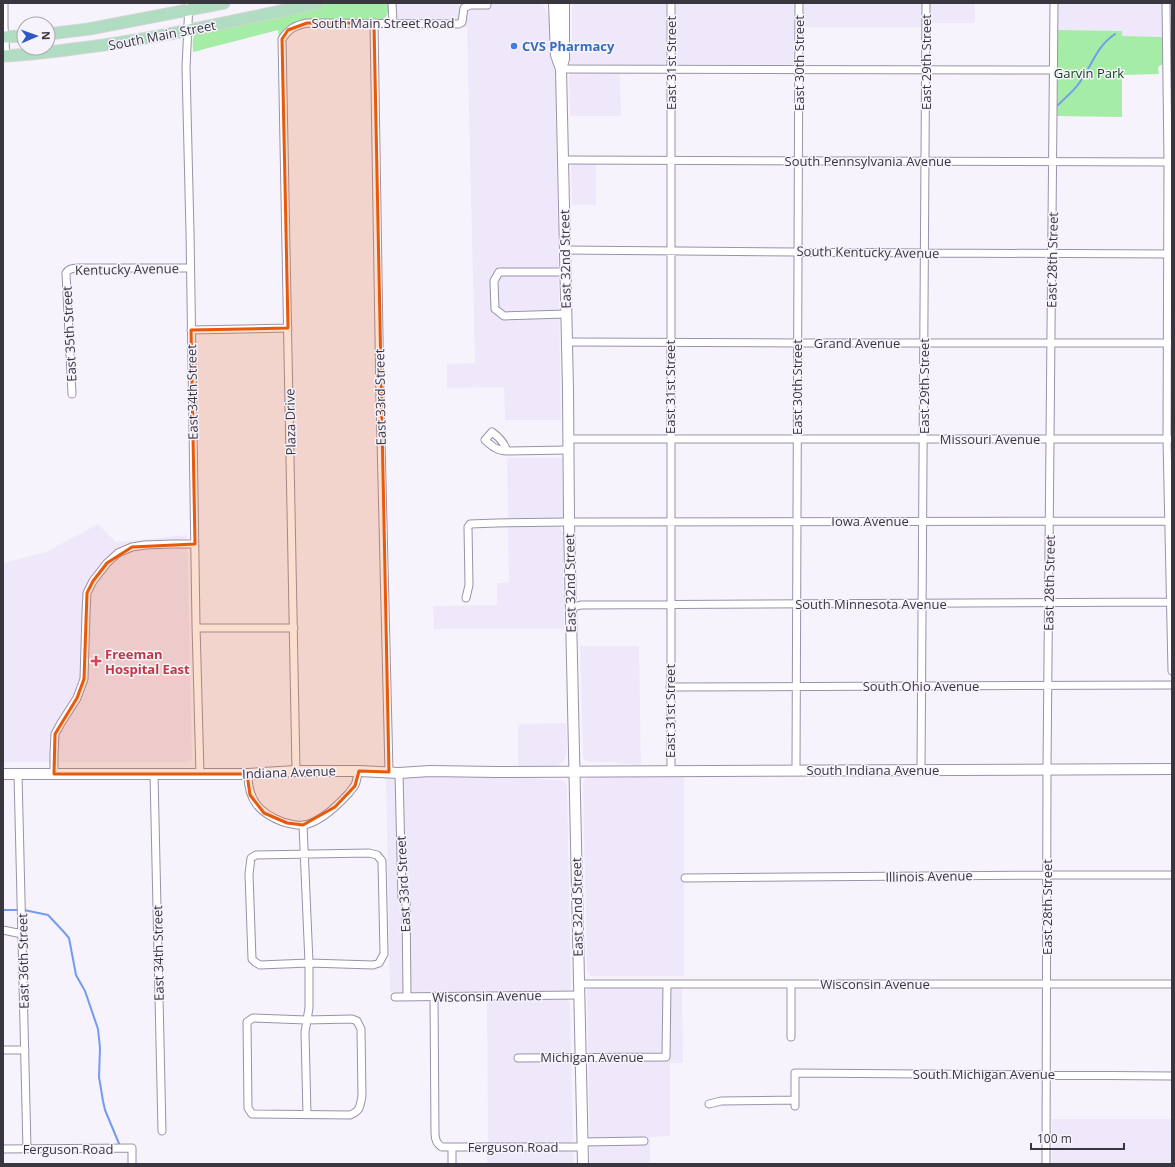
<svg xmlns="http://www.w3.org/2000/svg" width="1175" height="1167" font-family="'Open Sans',sans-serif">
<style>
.built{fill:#efe8fb}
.green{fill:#a5eca6}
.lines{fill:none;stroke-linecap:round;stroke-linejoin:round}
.stream{stroke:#749bee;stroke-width:2}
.street-casing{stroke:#9a92a8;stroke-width:9}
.secondary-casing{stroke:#9a92a8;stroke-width:12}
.primary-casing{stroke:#d4d3d5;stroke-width:13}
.street{stroke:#fff;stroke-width:7}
.secondary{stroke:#fff;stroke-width:10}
.primary{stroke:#b0dcc2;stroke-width:11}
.marked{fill:#e8590c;fill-opacity:0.2;stroke:#e8590c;stroke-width:3;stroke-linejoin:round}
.shop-dot{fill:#3f7fe0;stroke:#f6f3fd;stroke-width:1.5}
.health-dot{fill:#e0444e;stroke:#f6f3fd;stroke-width:1.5}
.labels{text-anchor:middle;stroke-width:3;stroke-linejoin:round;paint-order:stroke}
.street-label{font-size:13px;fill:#3a3640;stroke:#f6f3fd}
.shop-label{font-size:13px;font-weight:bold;fill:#366cbe;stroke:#f6f3fd;text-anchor:start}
.park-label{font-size:13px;fill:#104616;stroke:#f6f3fd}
.health-label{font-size:13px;font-weight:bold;fill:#be3a42;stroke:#f6f3fd;text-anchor:start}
</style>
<rect width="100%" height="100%" fill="#f6f3fd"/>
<!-- built -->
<path class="built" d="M395 3H542L547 12 550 20 553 39 555 77 561 420H505L504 387 447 388V364L475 363 467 28 397 27Z
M573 3H666V63L663 65 571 64 569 61 572 40V8Z
M675 3H795L793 64 789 65 676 64 675 62Z
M802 3H922V27H802Z
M930 3H975V23H930Z
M1058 3H1164L1163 37 1122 36V31L1058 30Z
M573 73H620L621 116H570L569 77 570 75Z
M575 164H596V205H572L571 168 572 165Z
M507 458H562L563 517 561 520 508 521Z
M98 524 116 542 187 535 192 760 188 762H3V563L46 552Z
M558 526 561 529 563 533 564 629H434L433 606 497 605V583L509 582 508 527Z
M580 646H639L641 765 625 764 611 762H590L586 761 583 758Z
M566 723 567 750 565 759 562 763 557 766 518 767V724Z
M386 776H522L542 779 561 780 565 782 567 787 571 987 570 990 566 991 390 992Z
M593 776H684V976H591L587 971 583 784 585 779Z
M591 987 682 988 683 1063H670V1136L650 1137V1164H590L587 991 589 988Z
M566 999 570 1003 573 1141 569 1144H488L487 1000Z
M1049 1119H1172V1162L1171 1164H1052V1122Z
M487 1149 568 1150 572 1152 573 1155 574 1164H487Z"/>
<!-- green -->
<path class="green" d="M331 3H388C388 10 390 17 381 20 359 20 305 15 288 27 284 30 281 35 279 39L278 30 193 52C193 44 191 35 199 30Z
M1058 30 1122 31V36L1163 37V64L1158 67 1159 74 1122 75V117L1057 116Z"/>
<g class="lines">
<!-- stream -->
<path class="stream" d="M1058 105C1066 97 1074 91 1080 82 1092 65 1097 46 1115 34
M3 910H24L48 915 63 931 69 938 76 975 85 991 98 1029 100 1048 99 1077 103 1101 105 1110 120 1146"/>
<!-- street casing -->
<g class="street-casing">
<path id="street" d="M4 3V26L6 56
M189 3 186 68 190 232 196 625 200 774
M392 3 393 23
M1166 3 1168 162 1167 439 1172 671
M374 23 380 398 389 772
M561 69 1054 70
M563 160 1172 162
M565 250 925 253 1172 254
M565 272H499L494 281 495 309 504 316 566 314
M191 330 288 328
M566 342 797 343H1172
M72 394 66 273C68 269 74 268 78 268H190
M492 432C499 437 504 442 507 451 497 451 492 446 485 440Z
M568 439H1172
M507 451 568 450
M466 598 469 585 468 527 470 524 497 523 569 522 1172 521
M571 608 581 605 1172 602
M196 628H294
M670 687 1172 685
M796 770 799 3
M921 770 926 3
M296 771 282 39C290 28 294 26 307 23L459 24 462 22 464 8 470 5H487
M671 771V3
M399 773 402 898 406 901 407 996
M18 774 27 1149
M54 774V754L55 734 61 723 77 698 84 679 86 613 87 593 93 581 107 563 118 553 132 547 145 545 172 544H195
M154 774 162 1131
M248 774C248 800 259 813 283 822 290 824 298 826 304 825 321 822 338 805 349 793 351 790 353 788 355 785 357 781 357 775 359 771
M303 825 309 963V1008L305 1032 307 1115
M369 853 377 855 382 861 384 954 379 963 373 965 309 963 260 965 255 962 252 959 249 874 251 858 256 855Z
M685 878 1047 875H1172
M3 930 22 934
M578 984H1172
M791 984V1037
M434 996 435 1133C435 1139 436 1144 442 1147H583
M395 997 579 995
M253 1018 306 1020 352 1019 357 1021 361 1029 362 1096C360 1107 360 1111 350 1115L252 1114 248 1108 247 1022Z
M3 1050H25
M518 1058 666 1057 667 984
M709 1104 721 1101 795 1100
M795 1106V1073L1172 1076
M583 1142 644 1141
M452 1147V1164
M3 1149 132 1148V1164
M1046 1164 1047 769 1054 3"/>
</g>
<!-- secondary casing -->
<g class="secondary-casing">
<path id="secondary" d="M554 3 556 55 561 69
M564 3V59L561 69 568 389 569 522 583 1164
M3 774H248L296 771H359L399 773 430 771 497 772 1172 769"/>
</g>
<!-- primary casing -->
<g class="primary-casing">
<path id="primary" d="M48 34 89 29 224 3
M3 37 24 36
M3 56C26 55 50 52 73 49 156 39 237 20 318 3"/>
</g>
<!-- street -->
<use href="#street" class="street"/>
<!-- secondary -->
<use href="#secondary" class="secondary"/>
<!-- primary -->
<use href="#primary" class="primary"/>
</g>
<!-- marked area -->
<path class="marked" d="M307 23H374L389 772 359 771 355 786 335 807 303 825 287 823 264 813 250 795 247 774H54L55 734 77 698 84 679 87 593 93 581 107 563 132 547 195 544 191 330 288 328 282 39 288 30Z"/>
<!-- markers -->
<circle class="shop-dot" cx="514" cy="46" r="4"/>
<path class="health-dot" d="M94 655h4v4h4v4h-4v4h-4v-4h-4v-4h4z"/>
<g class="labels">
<!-- street labels -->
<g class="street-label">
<text x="383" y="28">South Main Street Road</text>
<text transform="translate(162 35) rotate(-11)" y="5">South Main Street</text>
<text transform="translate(926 62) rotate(-90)" y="5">East 29th Street</text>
<text transform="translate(671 63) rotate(-90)" y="5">East 31st Street</text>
<text transform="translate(799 63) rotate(-90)" y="5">East 30th Street</text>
<text x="868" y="166">South Pennsylvania Avenue</text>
<text transform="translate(868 252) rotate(1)" y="5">South Kentucky Avenue</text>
<text transform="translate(565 259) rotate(-91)" y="5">East 32nd Street</text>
<text transform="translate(1052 260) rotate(-89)" y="5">East 28th Street</text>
<text transform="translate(127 269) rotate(-1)" y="5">Kentucky Avenue</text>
<text transform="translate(69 334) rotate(-93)" y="5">East 35th Street</text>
<text x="857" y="348">Grand Avenue</text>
<text transform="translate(924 386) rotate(-90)" y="5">East 29th Street</text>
<text transform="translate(670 387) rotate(-90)" y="5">East 31st Street</text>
<text transform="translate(797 387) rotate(-90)" y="5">East 30th Street</text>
<text transform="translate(192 392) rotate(-91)" y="5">East 34th Street</text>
<text transform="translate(380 397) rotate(-91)" y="5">East 33rd Street</text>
<text transform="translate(290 422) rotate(-91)" y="5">Plaza Drive</text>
<text x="990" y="444">Missouri Avenue</text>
<text x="870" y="526">Iowa Avenue</text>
<text transform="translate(570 583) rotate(-91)" y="5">East 32nd Street</text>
<text transform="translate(1049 583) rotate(-89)" y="5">East 28th Street</text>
<text x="871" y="609">South Minnesota Avenue</text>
<text x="921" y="691">South Ohio Avenue</text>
<text transform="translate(670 711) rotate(-90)" y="5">East 31st Street</text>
<text x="873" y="775">South Indiana Avenue</text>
<text transform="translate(289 772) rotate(-2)" y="5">Indiana Avenue</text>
<text transform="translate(929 876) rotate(-1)" y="5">Illinois Avenue</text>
<text transform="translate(403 884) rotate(-93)" y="5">East 33rd Street</text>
<text transform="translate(577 907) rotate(-91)" y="5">East 32nd Street</text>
<text transform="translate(1047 907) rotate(-90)" y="5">East 28th Street</text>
<text transform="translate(158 953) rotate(-91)" y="5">East 34th Street</text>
<text transform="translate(23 961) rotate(-91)" y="5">East 36th Street</text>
<text x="875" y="989">Wisconsin Avenue</text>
<text transform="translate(487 996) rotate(-1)" y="5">Wisconsin Avenue</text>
<text x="592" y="1062">Michigan Avenue</text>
<text x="984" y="1079">South Michigan Avenue</text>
<text x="513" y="1152">Ferguson Road</text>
<text x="68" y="1154">Ferguson Road</text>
</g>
<!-- shop labels -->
<g class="shop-label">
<text x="522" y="51">CVS Pharmacy</text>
</g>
<!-- park labels -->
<g class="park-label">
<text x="1089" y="78">Garvin Park</text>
</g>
<!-- health labels -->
<g class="health-label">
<text x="105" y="659">Freeman<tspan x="105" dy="15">Hospital East</tspan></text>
</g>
</g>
<!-- border -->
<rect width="1175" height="1167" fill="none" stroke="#3a3640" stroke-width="8"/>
<!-- north arrow -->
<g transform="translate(36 36) rotate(88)"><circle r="19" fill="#f6f3fd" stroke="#aba7b1"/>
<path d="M0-3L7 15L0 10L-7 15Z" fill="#2f56c5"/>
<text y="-6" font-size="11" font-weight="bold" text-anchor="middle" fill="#3a3640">N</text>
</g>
<!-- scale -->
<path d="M1031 1143v6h93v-6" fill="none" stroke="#3a3640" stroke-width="2"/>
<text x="1037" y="1143" font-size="12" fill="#3a3640" stroke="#f6f3fd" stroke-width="3" paint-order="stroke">100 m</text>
</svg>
